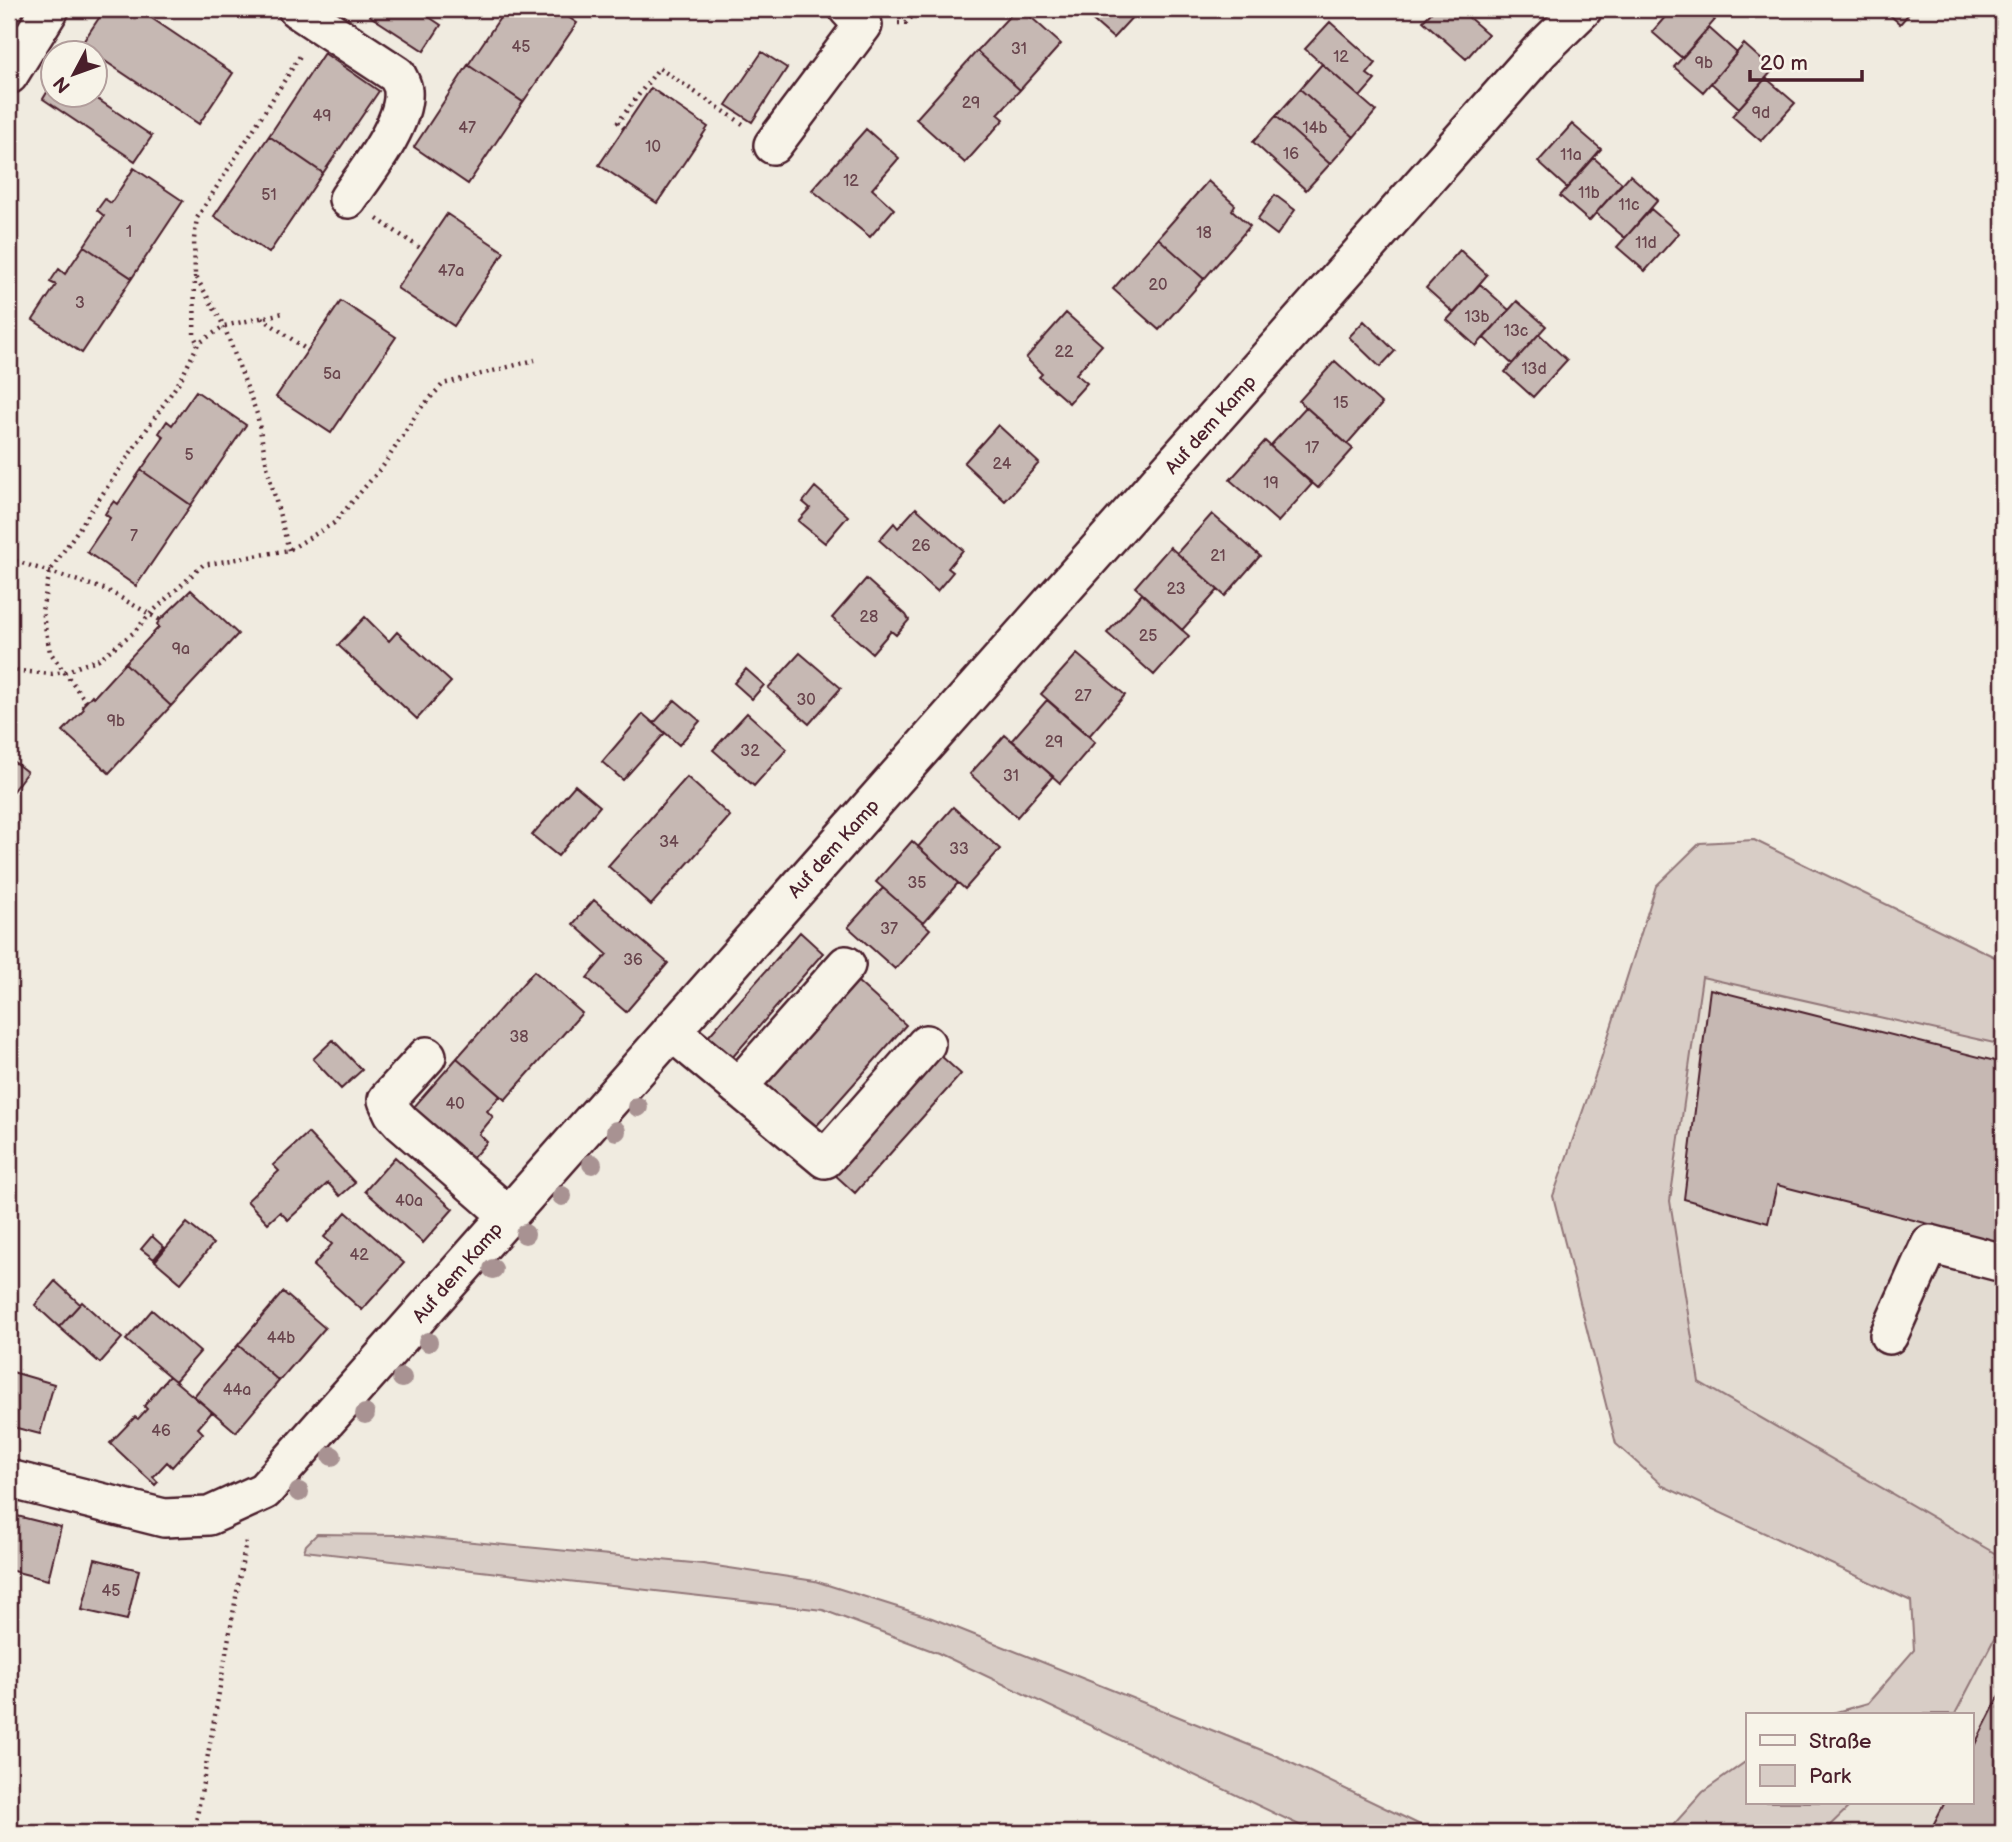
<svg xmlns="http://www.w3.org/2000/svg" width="2012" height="1842" font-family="'Balsamiq Sans',sans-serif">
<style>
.built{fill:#e3dcd2}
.green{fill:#d8cdc6;stroke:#917678;stroke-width:2}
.building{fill:#c6b8b3;stroke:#4a1f2b;stroke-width:2}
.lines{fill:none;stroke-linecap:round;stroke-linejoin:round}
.minor-casing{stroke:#4a1f2b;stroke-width:42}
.path{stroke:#4a1f2b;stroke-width:4.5;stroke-dasharray:2 5;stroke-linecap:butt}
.minor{stroke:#f7f3e8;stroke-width:37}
.tree{fill:#a89292}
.labels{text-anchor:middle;stroke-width:7;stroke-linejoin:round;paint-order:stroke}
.number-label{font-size:16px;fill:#69454d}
.street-label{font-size:19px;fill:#4a1f2b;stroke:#f7f3e8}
</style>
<rect width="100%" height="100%" fill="#f0ebe0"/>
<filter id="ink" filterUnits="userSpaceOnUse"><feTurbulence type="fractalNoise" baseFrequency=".0143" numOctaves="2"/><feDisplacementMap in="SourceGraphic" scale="14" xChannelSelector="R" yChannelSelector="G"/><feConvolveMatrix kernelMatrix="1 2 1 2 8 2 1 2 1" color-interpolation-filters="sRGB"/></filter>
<g filter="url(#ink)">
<!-- built -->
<path class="built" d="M1702 977 2003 1045V1558L1700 1382 1670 1201Z
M2003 1622V1833H1823L1854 1802H1972V1714H1955Z"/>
<!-- green -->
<path class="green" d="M1754 840 2003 961V1045L1702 977 1670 1201 1699 1382 2003 1558V1622L1955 1714H1829L1868 1703 1914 1650 1911 1601 1663 1486 1616 1444 1553 1196 1600 1062 1656 886 1700 843Z
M317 1534 400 1535 703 1564 815 1581 932 1618 1279 1757 1437 1833H1316L938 1653 823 1610 304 1551 306 1545Z
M1748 1760V1802H1854L1822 1833H1666L1703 1792Z"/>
<!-- building -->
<path class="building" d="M105 9H138L233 73 199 124 81 45Z
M375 9H417L441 25 424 51 370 16Z
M506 9H556L577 23 523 102 468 65Z
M1016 9H1022L1061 44 1020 90 977 51Z
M1080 9H1129L1135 14 1113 38Z
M1430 9H1459L1488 34 1466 59 1423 21 1433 11Z
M1672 9H1701L1715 20 1682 58 1652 32Z
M1883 9H1913L1900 24Z
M1330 22 1376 63 1367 74 1375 80 1360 97 1305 49Z
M1709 28 1737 53 1703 92 1674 67Z
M1744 44 1773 70 1739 108 1711 83Z
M977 51 1020 90 998 114 1004 119 965 163 916 119Z
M762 52 787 68 752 122 726 105Z
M324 53 379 91 323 173 269 136Z
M1322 64 1376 111 1354 137 1300 89Z
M468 65 523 102 468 184 414 147Z
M1766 78 1795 103 1761 141 1732 116Z
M52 84V94H90L152 136 135 161 43 99Z
M651 88 708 127 657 203 599 165Z
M1300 89 1354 137 1330 164 1276 116Z
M1276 116 1330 164 1306 190 1253 142Z
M1572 124 1601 149 1567 188 1538 162Z
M866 129 899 158 872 189 894 209 870 237 812 190Z
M269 136 323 173 269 253 214 216Z
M1594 158 1622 183 1589 221 1560 196Z
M134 168 183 201 132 278 84 246 104 216 97 210 105 199 111 203Z
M1630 175 1658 200 1625 238 1596 213Z
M1208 181 1235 205 1232 210 1250 226 1204 279 1158 238Z
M1275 195 1295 210 1277 235 1257 220Z
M1651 209 1679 233 1645 271 1617 247Z
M447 214 504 252 454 326 397 288Z
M1158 238 1204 279 1159 330 1113 289Z
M84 246 132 278 82 353 33 320 56 285 50 282 54 276 59 269 65 274Z
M1460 250 1487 275 1454 313 1426 288Z
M1480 284 1509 310 1476 346 1447 320Z
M341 301 396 337 331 433 276 397Z
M1517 301 1546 326 1512 364 1484 338Z
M1066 313 1102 345 1076 374 1087 383 1069 403 1039 377 1042 374 1026 358Z
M1364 321 1395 351 1380 367 1349 337Z
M1539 334 1567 360 1533 397 1505 372Z
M1335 361 1382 404 1347 444 1299 401Z
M196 391 246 425 191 505 141 470 164 437 159 433 167 421 172 425Z
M1306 407 1353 449 1318 488 1270 446Z
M998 425 1039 463 1005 501 964 463Z
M1265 441 1312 484 1278 522 1230 480Z
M141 470 191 505 136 586 87 552 110 518 105 514 108 509 114 501 118 504Z
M815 487 848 516 825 543 798 521 810 508 803 502Z
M916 508 963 550 948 568 953 572 937 591 879 540 894 523 898 528Z
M1212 514 1260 556 1225 596 1177 553Z
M1170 547 1218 590 1182 630 1135 587Z
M866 579 906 615 909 620 896 635 891 631 872 653 832 618Z
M191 590 238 634 171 706 125 663 159 627 157 624 160 620Z
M1142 594 1189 636 1154 675 1107 633Z
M365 617 389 641 397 632 451 682 417 719 338 645Z
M800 653 841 688 809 724 768 688Z
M1077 654 1125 695 1089 736 1041 694Z
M125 663 171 706 109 773 63 731 84 709 82 706 86 702 92 695 94 697Z
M746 669 764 685 752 699 734 683Z
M675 700 700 721 679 745 654 723Z
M1047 700 1095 742 1060 783 1012 740Z
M747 713 787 749 754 786 713 750Z
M643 714 665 733 623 780 602 762Z
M1005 735 1053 776 1017 817 970 774Z
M9 758 27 772 9 796Z
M687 777 730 816 651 905 608 866Z
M575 785 600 806 558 856 532 835Z
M953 807 1000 849 965 889 918 847Z
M912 841 958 883 923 923 876 882Z
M883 888 930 929 895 969 848 927Z
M594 900 668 963 626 1012 587 978 607 954 573 924Z
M800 932 823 953 731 1059 707 1038Z
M534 971 582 1013 505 1100 457 1058Z
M857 981 906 1025 812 1131 763 1087Z
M1710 989 2003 1063V1243L1777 1185 1768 1223 1684 1199Z
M333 1040 362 1070 341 1089 313 1059Z
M940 1055 961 1074 855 1193 834 1174Z
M457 1058 500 1096 487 1111 493 1117 479 1134 487 1142 470 1161 406 1116Z
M308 1133 355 1183 340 1196 328 1183 288 1220 280 1212 268 1223 247 1201 279 1171 273 1165Z
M395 1157 453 1209 423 1243 365 1191Z
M346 1212 404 1263 362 1310 313 1266 332 1244 324 1237Z
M187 1223 213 1244 181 1283 155 1261Z
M152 1236 164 1247 154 1259 141 1249Z
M55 1281 80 1304 59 1327 35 1305Z
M283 1292 325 1328 279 1381 238 1345Z
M82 1302 122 1338 100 1363 59 1327Z
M152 1310 200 1352 175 1381 126 1340Z
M238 1345 279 1381 236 1432 194 1396Z
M9 1371 54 1384 40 1434 9 1426Z
M169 1376 212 1412 198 1428 203 1433 172 1467 167 1462 153 1477 158 1482 155 1485 110 1443 135 1417 138 1419 147 1409 144 1406Z
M9 1514 61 1527 48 1580 9 1570Z
M95 1559 139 1570 127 1620 82 1610Z
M2003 1689V1833H1929L1945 1802H1972V1750Z"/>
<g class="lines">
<!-- minor casing -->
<g class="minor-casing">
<path id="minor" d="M297 9 397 75C399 80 403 85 403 91 406 123 366 173 348 199
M9 75 50 9
M773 145 863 25 848 9
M671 1031 825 1159 926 1044
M427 1056 387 1100 393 1113 402 1123 508 1215
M738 1087 846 965
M1889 1335 1930 1244 2003 1263
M9 1479 164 1518 209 1516 264 1491 1540 51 1583 9"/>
</g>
<!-- path -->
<path class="path" d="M898 23H906L919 9
M624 128 618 122 659 68 743 124
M377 219 423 250
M195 276 194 336 198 344
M262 318 307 350
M289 550 268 471 257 414 224 326 195 275 194 239 197 218 300 56
M9 559 107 590 160 620
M9 670 51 674 64 672 99 659 133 633 150 614 203 565 289 550 334 523 383 466 420 409 443 384 535 360
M86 702 50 652 42 611 50 571 181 379 198 344 224 326 283 313
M194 1833 246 1541"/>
<!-- minor -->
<use href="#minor" class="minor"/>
</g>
<!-- trees -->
<g class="tree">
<circle cx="638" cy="1107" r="10"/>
<circle cx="616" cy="1131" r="10"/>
<circle cx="592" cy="1164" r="10"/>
<circle cx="562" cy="1196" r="10"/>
<circle cx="525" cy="1234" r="10"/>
<circle cx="493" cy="1269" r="10"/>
<circle cx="428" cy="1342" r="10"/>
<circle cx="402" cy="1378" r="10"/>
<circle cx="365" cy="1414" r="10"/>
<circle cx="332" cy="1456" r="10"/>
<circle cx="299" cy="1492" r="10"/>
</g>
</g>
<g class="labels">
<!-- number labels -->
<g class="number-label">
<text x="521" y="52">45</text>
<text x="1019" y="54">31</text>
<text x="1341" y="62">12</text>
<text x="1704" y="68">9b</text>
<text x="971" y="108">29</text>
<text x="1761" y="118">9d</text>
<text x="322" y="121">49</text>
<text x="467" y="133">47</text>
<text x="1315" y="133">14b</text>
<text x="653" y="152">10</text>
<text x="1291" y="159">16</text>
<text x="1571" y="160">11a</text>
<text x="851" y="186">12</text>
<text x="1589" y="198">11b</text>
<text x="269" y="200">51</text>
<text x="1629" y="210">11c</text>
<text x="129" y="237">1</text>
<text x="1204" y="238">18</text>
<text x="1646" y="248">11d</text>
<text x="451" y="276">47a</text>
<text x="1158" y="290">20</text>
<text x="80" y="308">3</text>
<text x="1477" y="322">13b</text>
<text x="1516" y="336">13c</text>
<text x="1064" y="357">22</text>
<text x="1534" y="374">13d</text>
<text x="332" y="379">5a</text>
<text x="1341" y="408">15</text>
<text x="1312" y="453">17</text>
<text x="189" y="460">5</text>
<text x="1002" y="469">24</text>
<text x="1271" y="488">19</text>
<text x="134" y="541">7</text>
<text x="921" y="551">26</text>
<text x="1218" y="561">21</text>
<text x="1176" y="594">23</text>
<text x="869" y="622">28</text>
<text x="1148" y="641">25</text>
<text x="181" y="654">9a</text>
<text x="1083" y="701">27</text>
<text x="806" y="705">30</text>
<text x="116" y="726">9b</text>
<text x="1054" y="747">29</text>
<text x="750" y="756">32</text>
<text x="1011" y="781">31</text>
<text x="669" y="847">34</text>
<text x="959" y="854">33</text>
<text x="917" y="888">35</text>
<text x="889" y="934">37</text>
<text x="633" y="965">36</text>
<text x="519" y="1042">38</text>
<text x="455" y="1109">40</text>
<text x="409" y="1206">40a</text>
<text x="359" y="1260">42</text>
<text x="281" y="1343">44b</text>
<text x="237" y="1395">44a</text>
<text x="161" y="1436">46</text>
<text x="111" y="1596">45</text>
</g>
<!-- street labels -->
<g class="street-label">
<text transform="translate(1210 424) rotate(-48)" y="7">Auf dem Kamp</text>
<text transform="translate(833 848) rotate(-48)" y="7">Auf dem Kamp</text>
<text transform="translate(457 1272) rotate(-49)" y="7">Auf dem Kamp</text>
</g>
</g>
<!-- margin -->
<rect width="2012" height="1842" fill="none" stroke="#f7f3e8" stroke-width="35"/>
<rect x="18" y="18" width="1977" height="1807" fill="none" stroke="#4a1f2b" stroke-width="2.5" filter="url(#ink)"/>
<!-- legend -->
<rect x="1746" y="1713" width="228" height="91" fill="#f7f3e8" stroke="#b29e9c" stroke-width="2"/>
<rect x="1760" y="1735" width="35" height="10" fill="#f7f3e8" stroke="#b29e9c" stroke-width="2"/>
<text x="1809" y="1748" font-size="21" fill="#4a1f2b">Straße</text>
<rect x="1760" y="1765" width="35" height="21" fill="#d8cdc6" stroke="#b29e9c" stroke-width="2"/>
<text x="1809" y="1783" font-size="21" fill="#4a1f2b">Park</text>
<!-- north arrow -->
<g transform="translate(74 74) rotate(229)"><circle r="33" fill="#f7f3e8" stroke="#b29e9c" stroke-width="2"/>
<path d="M0-5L12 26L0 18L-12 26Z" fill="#4a1f2b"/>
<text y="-10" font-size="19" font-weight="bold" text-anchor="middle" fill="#4a1f2b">N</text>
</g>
<!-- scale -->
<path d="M1750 70v10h112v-10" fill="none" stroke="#4a1f2b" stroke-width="3.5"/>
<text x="1760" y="70" font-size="21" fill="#4a1f2b" stroke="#f7f3e8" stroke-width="5" paint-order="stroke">20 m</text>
</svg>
